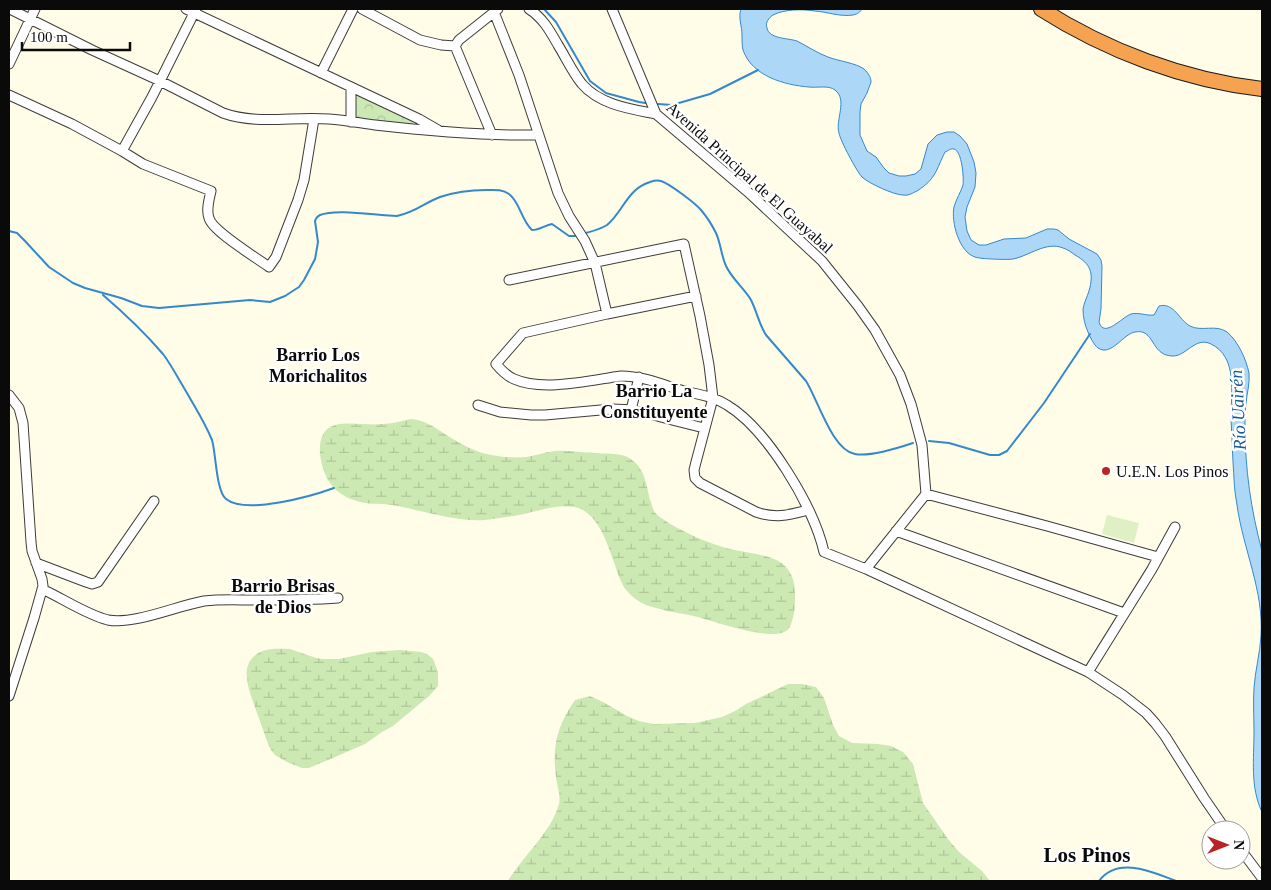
<svg xmlns="http://www.w3.org/2000/svg" width="1271" height="890" font-family="'Times New Roman',serif">
<style>
.wetland{fill:url(#wetland-marsh)}
.park{fill:url(#park-crowns)}
.pitch{fill:#dff0c4}
.water{fill:#add7f6;stroke:#3489cd}
.lines{fill:none;stroke-linecap:round;stroke-linejoin:round}
.stream{stroke:#3489cd;stroke-width:2}
.minor-casing{stroke:#3d3d3d;stroke-width:11}
.highway-casing{stroke:#1b1b1b;stroke-width:16}
.minor{stroke:#fff;stroke-width:9}
.highway{stroke:#f5a350;stroke-width:14}
.poi-dot{fill:#ba2323;stroke:#fff;stroke-width:2}
.labels{text-anchor:middle;stroke-width:5;stroke-linejoin:round;paint-order:stroke}
.street-label{font-size:16px;fill:#0a0a0a;stroke:#fff}
.poi-label{font-size:16px;fill:#0a0a0a;stroke:#fff;text-anchor:start}
.neighbourhood-label{font-size:18px;font-weight:bold;fill:#0a0a0a;stroke:#fff}
.water-label{font-size:18px;font-style:italic;fill:#155a9b;stroke:#fff}
.district-label{font-size:21px;font-weight:bold;fill:#0a0a0a;stroke:#fff}
</style>
<defs>
<pattern id="wetland-marsh" width="20" height="14" patternUnits="userSpaceOnUse" patternTransform="scale(1.25)"><rect width="20" height="14" fill="#cce8b3"/><path d="M1 5h8M5 5V1M11 12h8M15 12V8" fill="none" stroke="#aec699"/></pattern>
<pattern id="park-crowns" width="20" height="18" patternUnits="userSpaceOnUse" patternTransform="scale(1.25)"><rect width="20" height="18" fill="#cce8b3"/><path d="M2 6a3 3 0 1 1 6 0M12 15a3 3 0 1 1 6 0" fill="none" stroke="#aec699"/></pattern>
</defs>
<rect width="100%" height="100%" fill="#fffce8"/>
<!-- wetland -->
<path class="wetland" d="M411 419C426 420 435 428 448 436 461 444 475 452 491 455 502 457 514 458 526 457 535 456 545 452 555 451 568 450 582 453 596 453 605 454 616 453 625 456 644 464 646 482 650 500 651 501 653 510 654 511 656 515 663 519 667 522 683 532 708 543 726 548 758 557 795 551 795 595 795 604 795 614 791 624 790 627 788 631 784 632 768 640 716 622 698 617 681 613 663 611 646 605 639 602 632 597 627 591 621 584 618 574 615 565 608 546 601 521 583 510 565 500 533 513 514 516 504 517 494 519 485 520 455 522 421 510 392 505 380 503 368 505 357 501 349 499 342 495 336 490 326 481 321 466 320 453 318 411 356 427 382 424 392 424 401 421 411 419Z
M290 649 316 658 323 659H339L372 652 400 650 421 652 427 654 433 659 438 672V686L429 696 393 726 382 732 365 744 328 760 309 768H302L289 763 275 755 271 750C265 738 262 725 257 713 251 694 234 662 263 651 271 648 281 649 290 649Z
M788 684H802L816 687 824 698 833 725 839 736 852 743 878 744 891 746 903 752 913 764 923 803 948 839 959 852 982 871 990 881H508C523 856 552 831 559 804 561 796 557 785 556 777 552 746 557 726 575 700L590 696 603 702 627 716 639 721 653 724 695 723 722 717 735 711 746 704Z"/>
<!-- park -->
<path class="park" d="M356 96H360L409 118 413 121V123L411 125 357 119C356 111 353 103 356 96Z"/>
<!-- pitch -->
<path class="pitch" d="M1107 515 1139 523 1134 543 1102 534Z"/>
<!-- water -->
<path class="water" d="M741 9H862C860 12 858 14 853 15 840 17 828 12 815 11 802 9 785 9 773 15 769 18 765 22 767 28 769 39 788 38 797 41 807 46 817 53 828 57 838 61 856 63 864 69 868 73 871 77 871 82L867 93 861 104 860 112V135L867 151 876 157 884 168 889 173 899 176H906L915 174 921 169 928 144 937 135 947 132H954L960 136 967 144 974 162 976 173 975 187 967 207 965 217 967 231 971 240 979 245H986L1004 239 1026 238 1047 229H1054L1058 230 1069 239 1097 254 1101 260 1102 266 1101 309 1099 322C1104 339 1122 317 1131 314 1139 312 1146 316 1154 315L1159 306C1174 302 1179 320 1190 326 1201 332 1216 324 1227 332 1238 341 1246 359 1249 373 1250 383 1247 393 1246 403 1245 411 1245 418 1245 426 1245 469 1251 510 1262 551V812C1250 787 1254 759 1254 732 1254 717 1253 703 1254 688 1255 671 1260 654 1261 636 1264 591 1243 549 1237 505 1234 490 1234 476 1233 462 1232 447 1232 433 1231 418 1231 394 1238 357 1211 344 1195 336 1186 357 1172 356 1150 355 1155 328 1135 332 1123 334 1111 357 1098 348 1094 345 1090 337 1088 332 1085 325 1083 318 1083 309 1084 303 1087 297 1089 291 1094 273 1091 264 1075 255 1071 252 1067 249 1063 248 1046 241 1029 256 1013 259 1008 260 979 259 975 257 959 252 951 222 954 207 956 199 961 192 963 185 964 178 962 151 954 149 951 148 948 151 945 152 936 170 936 179 917 191 912 193 909 196 903 195 894 195 868 183 862 177 857 172 840 140 839 133 835 120 848 100 835 90 829 85 817 88 809 87 784 85 752 76 743 50 742 45 742 40 742 35 742 26 738 18 741 9Z"/>
<g class="lines">
<!-- stream -->
<path class="stream" d="M544 9 556 22 590 81 606 93 639 102 645 103
M658 104 672 105 710 94 758 70
M9 231 17 233 25 241 49 267 73 283 85 288 121 298 142 306 159 308 250 300 270 302 285 296 299 287 304 280 315 259 318 242 315 221C317 217 316 217 320 215 337 208 378 216 397 216 416 212 424 203 440 197 455 192 471 190 486 190 494 190 502 189 509 194 520 202 521 220 532 230 540 230 545 225 552 224L569 236H575
M586 233C593 231 601 229 607 225 623 212 627 189 650 182 653 181 657 180 661 181 670 184 695 203 701 210 707 217 712 225 716 233 721 244 721 255 726 266 732 279 744 288 751 300 757 312 759 324 766 335L806 381C818 400 832 450 855 454 870 457 898 448 913 443
M103 295C124 313 145 333 163 354 172 366 179 380 187 393 196 409 205 423 212 440 216 453 216 491 226 499 246 515 312 496 334 488
M929 441 949 443 990 455H999L1007 451 1044 403 1090 334
M1099 881C1118 856 1152 872 1176 881"/>
<!-- minor casing -->
<g class="minor-casing">
<path id="minor" d="M10 9 92 50 160 81 223 113C256 125 294 116 329 119 344 120 360 123 375 125 429 131 484 136 539 135
M186 9 419 119 438 130
M362 9 420 40 441 45 455 46
M529 9C543 18 550 31 558 45 566 58 573 73 582 84 600 105 631 109 656 114
M612 9 656 114 748 192 822 261 858 306 875 330 900 375 911 404 922 445 926 494 866 569
M494 12 519 75 558 193 569 216 585 241 595 263 607 314
M455 46 492 135
M455 46 459 40 498 9
M9 64 35 9
M321 73 353 9
M351 88V122
M9 95 72 124 122 151 143 164 211 191C209 200 206 210 209 218 212 231 257 258 269 267L276 257 298 200 304 180 314 119
M122 151 152 97 196 9
M509 280 684 244 700 316 709 365 713 398 696 462 694 470 695 478 700 483 756 512C776 519 789 515 808 510
M696 296 607 314 523 333 496 364C501 370 507 376 514 379 543 392 591 380 621 376 641 376 659 383 677 389 693 394 712 395 727 405 767 429 814 507 824 552L866 569 1088 672 1123 695 1146 713 1155 723 1165 736 1204 798 1226 830
M9 395 19 408 23 423 31 542 32 551 42 579 43 586 34 618 9 696
M478 405 500 412 531 415H545L612 409 635 410 672 420 704 428
M631 410 639 377
M926 494 1047 526 1158 557
M896 531 1124 613
M36 563 86 582 92 584 98 582 154 501
M42 589C62 598 87 615 108 620 134 625 176 606 204 601 221 599 238 600 254 600 282 600 310 600 338 598
M1088 672 1152 569 1175 527
M1241 850 1262 878"/>
</g>
<!-- highway casing -->
<g class="highway-casing">
<path id="highway" d="M1041 9C1107 51 1184 80 1262 89"/>
</g>
<!-- minor -->
<use href="#minor" class="minor"/>
<!-- highway -->
<use href="#highway" class="highway"/>
</g>
<!-- markers -->
<circle class="poi-dot" cx="1106" cy="471" r="5"/>
<g class="labels">
<!-- street labels -->
<g class="street-label">
<text transform="translate(750 177) rotate(42)" y="6">Avenida Principal de El Guayabal</text>
</g>
<!-- poi labels -->
<g class="poi-label">
<text x="1116" y="477">U.E.N. Los Pinos</text>
</g>
<!-- neighbourhood labels -->
<g class="neighbourhood-label">
<text x="318" y="361">Barrio Los<tspan x="318" dy="21">Morichalitos</tspan></text>
<text x="654" y="397">Barrio La<tspan x="654" dy="21">Constituyente</tspan></text>
<text x="283" y="592">Barrio Brisas<tspan x="283" dy="21">de Dios</tspan></text>
</g>
<!-- water labels -->
<g class="water-label">
<text transform="translate(1238 410) rotate(-93)" y="6">Río Uairén</text>
</g>
<!-- district labels -->
<g class="district-label">
<text x="1087" y="862">Los Pinos</text>
</g>
</g>
<!-- border -->
<rect width="1271" height="890" fill="none" stroke="#0a0a0a" stroke-width="20"/>
<!-- north arrow -->
<g transform="translate(1226 845) rotate(90)"><circle r="24" fill="#ffffff" stroke="#9d9d9d"/>
<path d="M0-4L9 19L0 12L-9 19Z" fill="#ba2323"/>
<text y="-8" font-size="14" font-weight="bold" text-anchor="middle" fill="#0a0a0a">N</text>
</g>
<!-- scale -->
<path d="M22 42v8h108v-8" fill="none" stroke="#0a0a0a" stroke-width="2.5"/>
<text x="30" y="42" font-size="15" fill="#0a0a0a" stroke="#ffffff" stroke-width="4" paint-order="stroke">100 m</text>
</svg>
